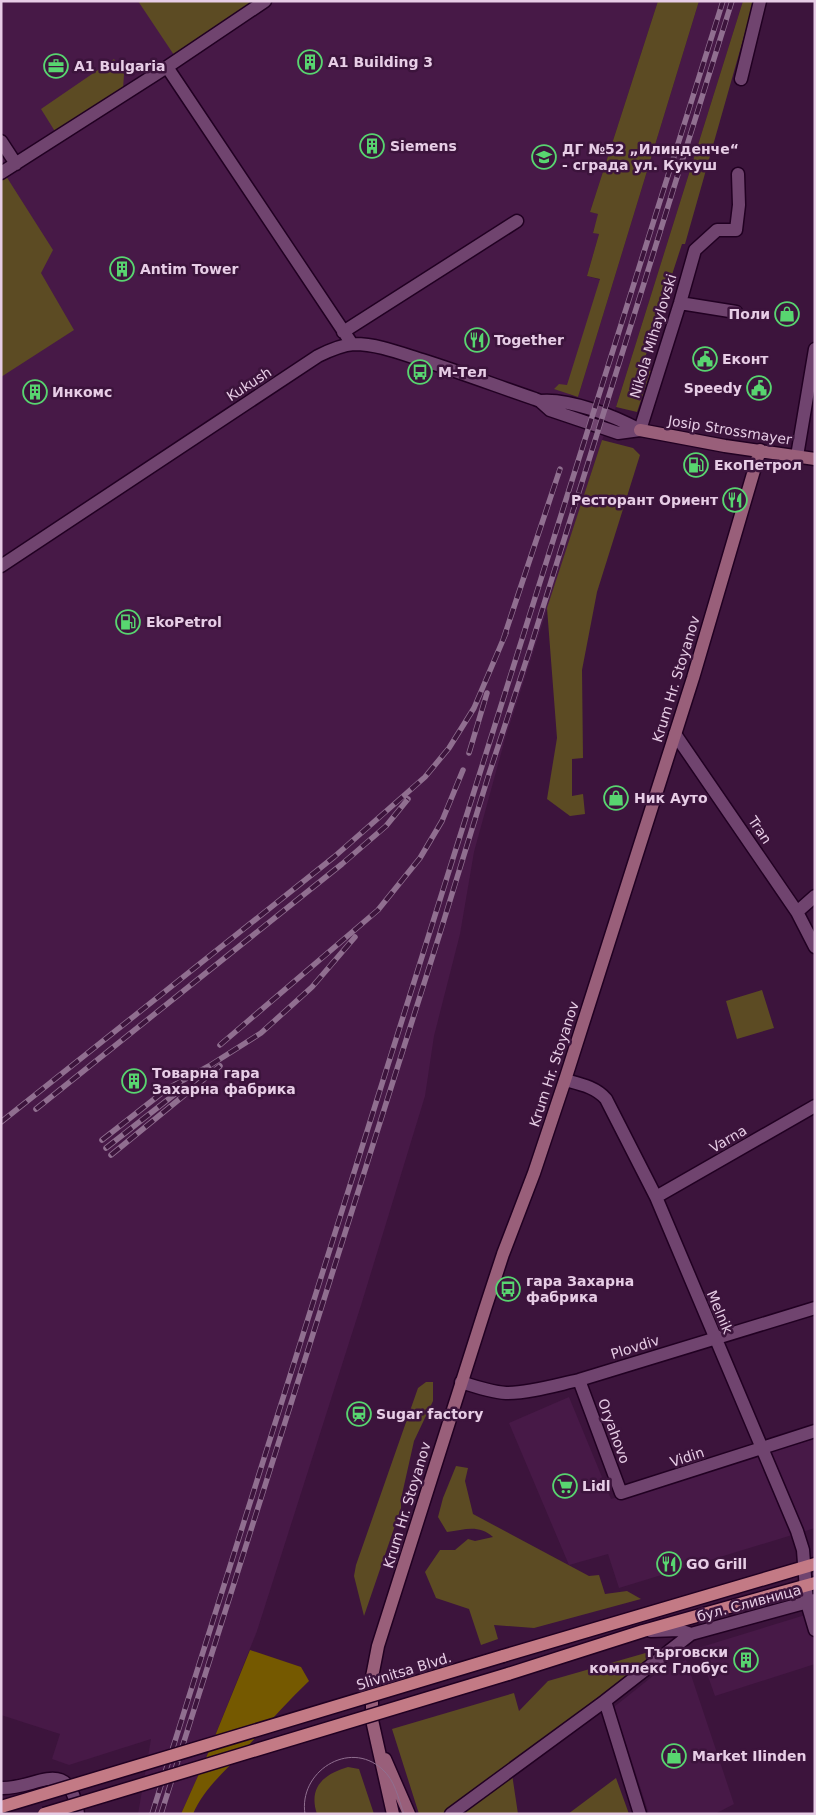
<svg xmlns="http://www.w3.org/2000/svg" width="816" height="1815" font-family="'DejaVu Sans',sans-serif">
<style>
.built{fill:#471947}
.green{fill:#5c4b23}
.forest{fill:#755900}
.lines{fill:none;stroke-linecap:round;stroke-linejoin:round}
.street-casing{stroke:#210022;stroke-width:15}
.secondary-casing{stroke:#210022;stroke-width:15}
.primary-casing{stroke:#210022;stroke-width:15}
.street{stroke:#70446f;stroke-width:12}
.secondary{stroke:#995f7a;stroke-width:12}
.primary{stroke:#c37a85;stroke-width:12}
.tram{stroke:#906f90;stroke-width:1}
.rail-casing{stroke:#906f90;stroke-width:5.5}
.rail{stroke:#3c143c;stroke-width:4;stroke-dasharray:11;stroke-linecap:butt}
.primary-bridge-casing{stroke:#210022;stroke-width:15;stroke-linecap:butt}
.primary-bridge{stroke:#c37a85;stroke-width:12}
.labels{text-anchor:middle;stroke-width:5;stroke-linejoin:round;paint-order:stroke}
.poi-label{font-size:14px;font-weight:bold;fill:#e7cde6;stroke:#3c143c;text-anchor:start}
.street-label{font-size:14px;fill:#e7cde6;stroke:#3c143c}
</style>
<rect width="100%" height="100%" fill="#3c143c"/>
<!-- built -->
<path class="built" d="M1 1H658L590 212 599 214 593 232 599 234 587 276 601 280 569 398 578 397 699 1H743L616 407 602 440 505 739 474 852 460 934 434 1036 425 1096 362 1302 257 1631 206 1758 181 1814H138L151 1739 69 1765 52 1759 60 1734 1 1715Z
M569 1397 611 1499 815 1439V1528L619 1588 608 1554 569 1565 509 1423Z
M815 1612V1664L715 1696 698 1648Z
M686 1660 734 1804 715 1814H649L614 1707 658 1672Z"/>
<!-- green -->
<path class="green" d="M138 1H256L174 55Z
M658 1H699L578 397 554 389 559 384 567 385 600 279 587 276 599 234 593 233 598 214 590 212Z
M743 1H754L685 244H682L642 367 651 371 637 412 616 407Z
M114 59 124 74 123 89 56 133 41 109Z
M6 176 53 250 41 273 74 330 1 377V179Z
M602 440 633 448 640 455 597 592 582 670 583 758 572 759V796L583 794 585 814 570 816 547 799 557 738 547 608Z
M762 990 774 1028 737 1039 726 1001Z
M426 1382H433V1401L414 1441 401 1499V1508L364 1616 354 1576 356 1565 418 1388Z
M456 1466 468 1468 465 1481 473 1514 589 1576 599 1575 605 1594 627 1591 641 1599 534 1628 494 1625 498 1639 481 1645 469 1609 436 1598 425 1572 440 1550H455L468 1539 475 1541 493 1537C478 1524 465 1530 447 1532L438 1517 443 1498Z
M649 1652 651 1654 650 1658 443 1814H419L392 1729 514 1693 519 1711 548 1681Z
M348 1767 359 1769 374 1814H317C308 1787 324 1774 348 1767Z
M512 1774 518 1814H458Z
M616 1778 629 1814H568Z"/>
<!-- forest -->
<path class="forest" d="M250 1650 301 1667 309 1681C285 1704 263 1729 241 1754 224 1772 203 1790 193 1814H181L206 1758Z"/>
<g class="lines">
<!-- street casing -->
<g class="street-casing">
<path id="street" d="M167 67 352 344
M741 79 760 1
M1 141 16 164
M1 173 167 67 265 1
M680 303 736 312
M343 332 517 221
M540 401C569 398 614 416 640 430
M640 430 680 303 695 250 717 230H736L739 205 738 174
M797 456 815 349
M1 566 318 356C330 350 341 345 354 344 377 344 400 353 422 360 460 372 497 386 535 399L540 401 550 410 618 433 640 430
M675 734 797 912 815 947
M797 912 815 896
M565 1080C580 1084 596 1087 606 1099L656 1197 797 1531 803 1550 807 1603 815 1630
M656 1197 815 1106
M579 1380 621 1493 815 1431
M461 1382C476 1387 491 1392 506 1393 530 1393 556 1385 579 1380L815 1308
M651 1631 679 1630 691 1634 815 1600
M605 1701 640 1814
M1 1788C36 1790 69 1753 78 1814
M451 1814 605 1701 691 1634"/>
</g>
<!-- secondary casing -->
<g class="secondary-casing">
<path id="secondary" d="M640 430 725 446 815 459
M385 1759 409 1814
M393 1814 372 1720V1677L378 1646 485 1309 503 1254 534 1173 565 1080 693 678 760 450"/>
</g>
<!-- primary casing -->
<g class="primary-casing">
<path id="primary" d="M503 1656 815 1564
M508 1674 643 1631 815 1583"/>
</g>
<!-- street -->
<use href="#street" class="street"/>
<!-- secondary -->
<use href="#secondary" class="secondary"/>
<!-- primary -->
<use href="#primary" class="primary"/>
<!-- tram -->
<path class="tram" d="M305 1814C298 1772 349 1739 382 1769 395 1780 398 1798 404 1814"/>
<!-- rail casing -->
<g class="rail-casing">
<path id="rail" d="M503 640 560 469
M469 753 487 693
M220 1045 378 910 420 858 442 821 463 770
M36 1109 342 864 386 826 408 799
M1 1122 334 857 425 777 449 748 474 708 506 633
M102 1140 167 1089 209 1066 261 1033 312 987 355 937
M106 1148 175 1094
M111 1155 220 1066
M152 1814 723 1
M161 1814 440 933 488 777 530 649 732 1"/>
</g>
<!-- rail -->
<use href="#rail" class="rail"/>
<!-- primary-bridge casing -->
<g class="primary-bridge-casing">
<path id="primary-bridge" d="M1 1807 503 1656
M44 1814 508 1674"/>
</g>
<!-- primary-bridge -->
<use href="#primary-bridge" class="primary-bridge"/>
</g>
<!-- icons -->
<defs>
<g id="building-ring" transform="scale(1.25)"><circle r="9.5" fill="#3c143c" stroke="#58d570" stroke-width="1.5"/><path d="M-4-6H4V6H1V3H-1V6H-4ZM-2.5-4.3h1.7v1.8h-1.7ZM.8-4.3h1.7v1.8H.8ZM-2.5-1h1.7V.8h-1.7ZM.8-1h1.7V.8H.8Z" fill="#58d570"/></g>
<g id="office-ring" transform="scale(1.25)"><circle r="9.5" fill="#3c143c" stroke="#58d570" stroke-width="1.5"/><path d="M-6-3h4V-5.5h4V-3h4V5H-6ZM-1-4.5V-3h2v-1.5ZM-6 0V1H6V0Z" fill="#58d570"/></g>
<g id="school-ring" transform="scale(1.25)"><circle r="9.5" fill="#3c143c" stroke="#58d570" stroke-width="1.5"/><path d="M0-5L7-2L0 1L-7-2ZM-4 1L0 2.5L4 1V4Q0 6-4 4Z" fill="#58d570"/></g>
<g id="shop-ring" transform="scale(1.25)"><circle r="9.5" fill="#3c143c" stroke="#58d570" stroke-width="1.5"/><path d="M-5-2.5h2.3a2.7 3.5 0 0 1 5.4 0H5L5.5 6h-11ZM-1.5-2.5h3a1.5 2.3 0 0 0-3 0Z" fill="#58d570"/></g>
<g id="restaurant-ring" transform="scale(1.25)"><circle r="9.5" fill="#3c143c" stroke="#58d570" stroke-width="1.5"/><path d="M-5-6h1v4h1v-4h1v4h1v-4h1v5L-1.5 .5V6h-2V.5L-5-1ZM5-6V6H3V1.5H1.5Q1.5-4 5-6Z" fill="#58d570"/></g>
<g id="civic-ring" transform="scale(1.25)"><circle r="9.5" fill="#3c143c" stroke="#58d570" stroke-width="1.5"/><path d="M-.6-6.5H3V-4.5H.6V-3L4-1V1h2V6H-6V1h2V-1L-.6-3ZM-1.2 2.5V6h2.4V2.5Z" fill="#58d570"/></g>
<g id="bus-ring" transform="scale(1.25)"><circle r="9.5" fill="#3c143c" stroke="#58d570" stroke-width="1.5"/><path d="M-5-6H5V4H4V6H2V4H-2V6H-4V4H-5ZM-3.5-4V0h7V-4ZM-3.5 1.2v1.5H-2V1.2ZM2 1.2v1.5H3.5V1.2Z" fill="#58d570"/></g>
<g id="fuel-ring" transform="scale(1.25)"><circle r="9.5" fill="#3c143c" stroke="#58d570" stroke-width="1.5"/><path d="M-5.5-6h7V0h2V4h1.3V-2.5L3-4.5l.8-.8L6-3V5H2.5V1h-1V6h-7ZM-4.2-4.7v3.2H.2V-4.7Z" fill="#58d570"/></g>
<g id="station-ring" transform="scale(1.25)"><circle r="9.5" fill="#3c143c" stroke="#58d570" stroke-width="1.5"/><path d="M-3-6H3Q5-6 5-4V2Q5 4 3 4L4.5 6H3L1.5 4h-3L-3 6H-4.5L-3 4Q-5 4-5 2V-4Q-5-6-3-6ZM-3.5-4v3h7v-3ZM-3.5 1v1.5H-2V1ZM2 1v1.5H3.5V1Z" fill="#58d570"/></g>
<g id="supermarket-ring" transform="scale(1.25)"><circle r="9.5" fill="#3c143c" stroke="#58d570" stroke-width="1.5"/><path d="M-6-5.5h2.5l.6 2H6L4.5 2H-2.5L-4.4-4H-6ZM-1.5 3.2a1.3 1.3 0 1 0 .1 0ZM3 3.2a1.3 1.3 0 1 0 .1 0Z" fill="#58d570"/></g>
</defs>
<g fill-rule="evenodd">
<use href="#building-ring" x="310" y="62"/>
<use href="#office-ring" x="56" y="66"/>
<use href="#building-ring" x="372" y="146"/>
<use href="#school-ring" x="544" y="157"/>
<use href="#building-ring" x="122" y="269"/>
<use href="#shop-ring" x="787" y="314"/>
<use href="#restaurant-ring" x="477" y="340"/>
<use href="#civic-ring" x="705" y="359"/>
<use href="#bus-ring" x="420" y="372"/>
<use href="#civic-ring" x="759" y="388"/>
<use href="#building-ring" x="35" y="392"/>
<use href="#fuel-ring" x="696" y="465"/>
<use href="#restaurant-ring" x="735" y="500"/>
<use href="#fuel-ring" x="128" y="622"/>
<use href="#shop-ring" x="616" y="798"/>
<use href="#building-ring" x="134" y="1081"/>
<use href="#bus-ring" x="508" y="1289"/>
<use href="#station-ring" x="359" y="1414"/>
<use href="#supermarket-ring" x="565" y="1486"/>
<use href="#restaurant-ring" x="669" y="1564"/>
<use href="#building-ring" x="746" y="1660"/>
<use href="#shop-ring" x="674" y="1756"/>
</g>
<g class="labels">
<!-- poi labels -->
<g class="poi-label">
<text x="328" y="67">A1 Building 3</text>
<text x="74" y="71">A1 Bulgaria</text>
<text x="390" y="151">Siemens</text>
<text x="562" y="154">ДГ №52 „Илинденче“<tspan x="562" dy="16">- сграда ул. Кукуш</tspan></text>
<text x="140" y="274">Antim Tower</text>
<text x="770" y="319" text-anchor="end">Поли</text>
<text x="494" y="345">Together</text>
<text x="722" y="364">Еконт</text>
<text x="438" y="377">М-Тел</text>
<text x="742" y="393" text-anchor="end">Speedy</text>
<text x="52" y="397">Инкомс</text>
<text x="714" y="470">ЕкоПетрол</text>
<text x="718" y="505" text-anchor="end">Ресторант Ориент</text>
<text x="146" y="627">EkoPetrol</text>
<text x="634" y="803">Ник Ауто</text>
<text x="152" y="1078">Товарна гара<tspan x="152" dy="16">Захарна фабрика</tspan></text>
<text x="526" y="1286">гара Захарна<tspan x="526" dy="16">фабрика</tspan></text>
<text x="376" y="1419">Sugar factory</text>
<text x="582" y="1491">Lidl</text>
<text x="686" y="1569">GO Grill</text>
<text x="728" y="1657" text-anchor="end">Търговски<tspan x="728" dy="16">комплекс Глобус</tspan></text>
<text x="692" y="1761">Market Ilinden</text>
</g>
<!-- street labels -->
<g class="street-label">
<text transform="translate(653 336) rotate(-73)" y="5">Nikola Mihaylovski</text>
<text transform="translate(249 384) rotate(-33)" y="5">Kukush</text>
<text transform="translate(730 430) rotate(9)" y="5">Josip Strossmayer</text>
<text transform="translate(676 679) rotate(-73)" y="5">Krum Hr. Stoyanov</text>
<text transform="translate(760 830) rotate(56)" y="5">Tran</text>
<text transform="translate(554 1064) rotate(-72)" y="5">Krum Hr. Stoyanov</text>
<text transform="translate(728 1139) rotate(-30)" y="5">Varna</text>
<text transform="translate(720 1312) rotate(67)" y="5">Melnik</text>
<text transform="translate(635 1347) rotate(-17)" y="5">Plovdiv</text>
<text transform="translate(614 1431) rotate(70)" y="5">Oryahovo</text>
<text transform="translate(687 1457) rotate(-18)" y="5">Vidin</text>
<text transform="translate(407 1505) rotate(-73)" y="5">Krum Hr. Stoyanov</text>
<text transform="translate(749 1603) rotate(-15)" y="5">бул. Сливница</text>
<text transform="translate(404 1671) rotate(-17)" y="5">Slivnitsa Blvd.</text>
</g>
</g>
<!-- border -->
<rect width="816" height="1815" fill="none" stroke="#e7cde6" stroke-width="5"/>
</svg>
